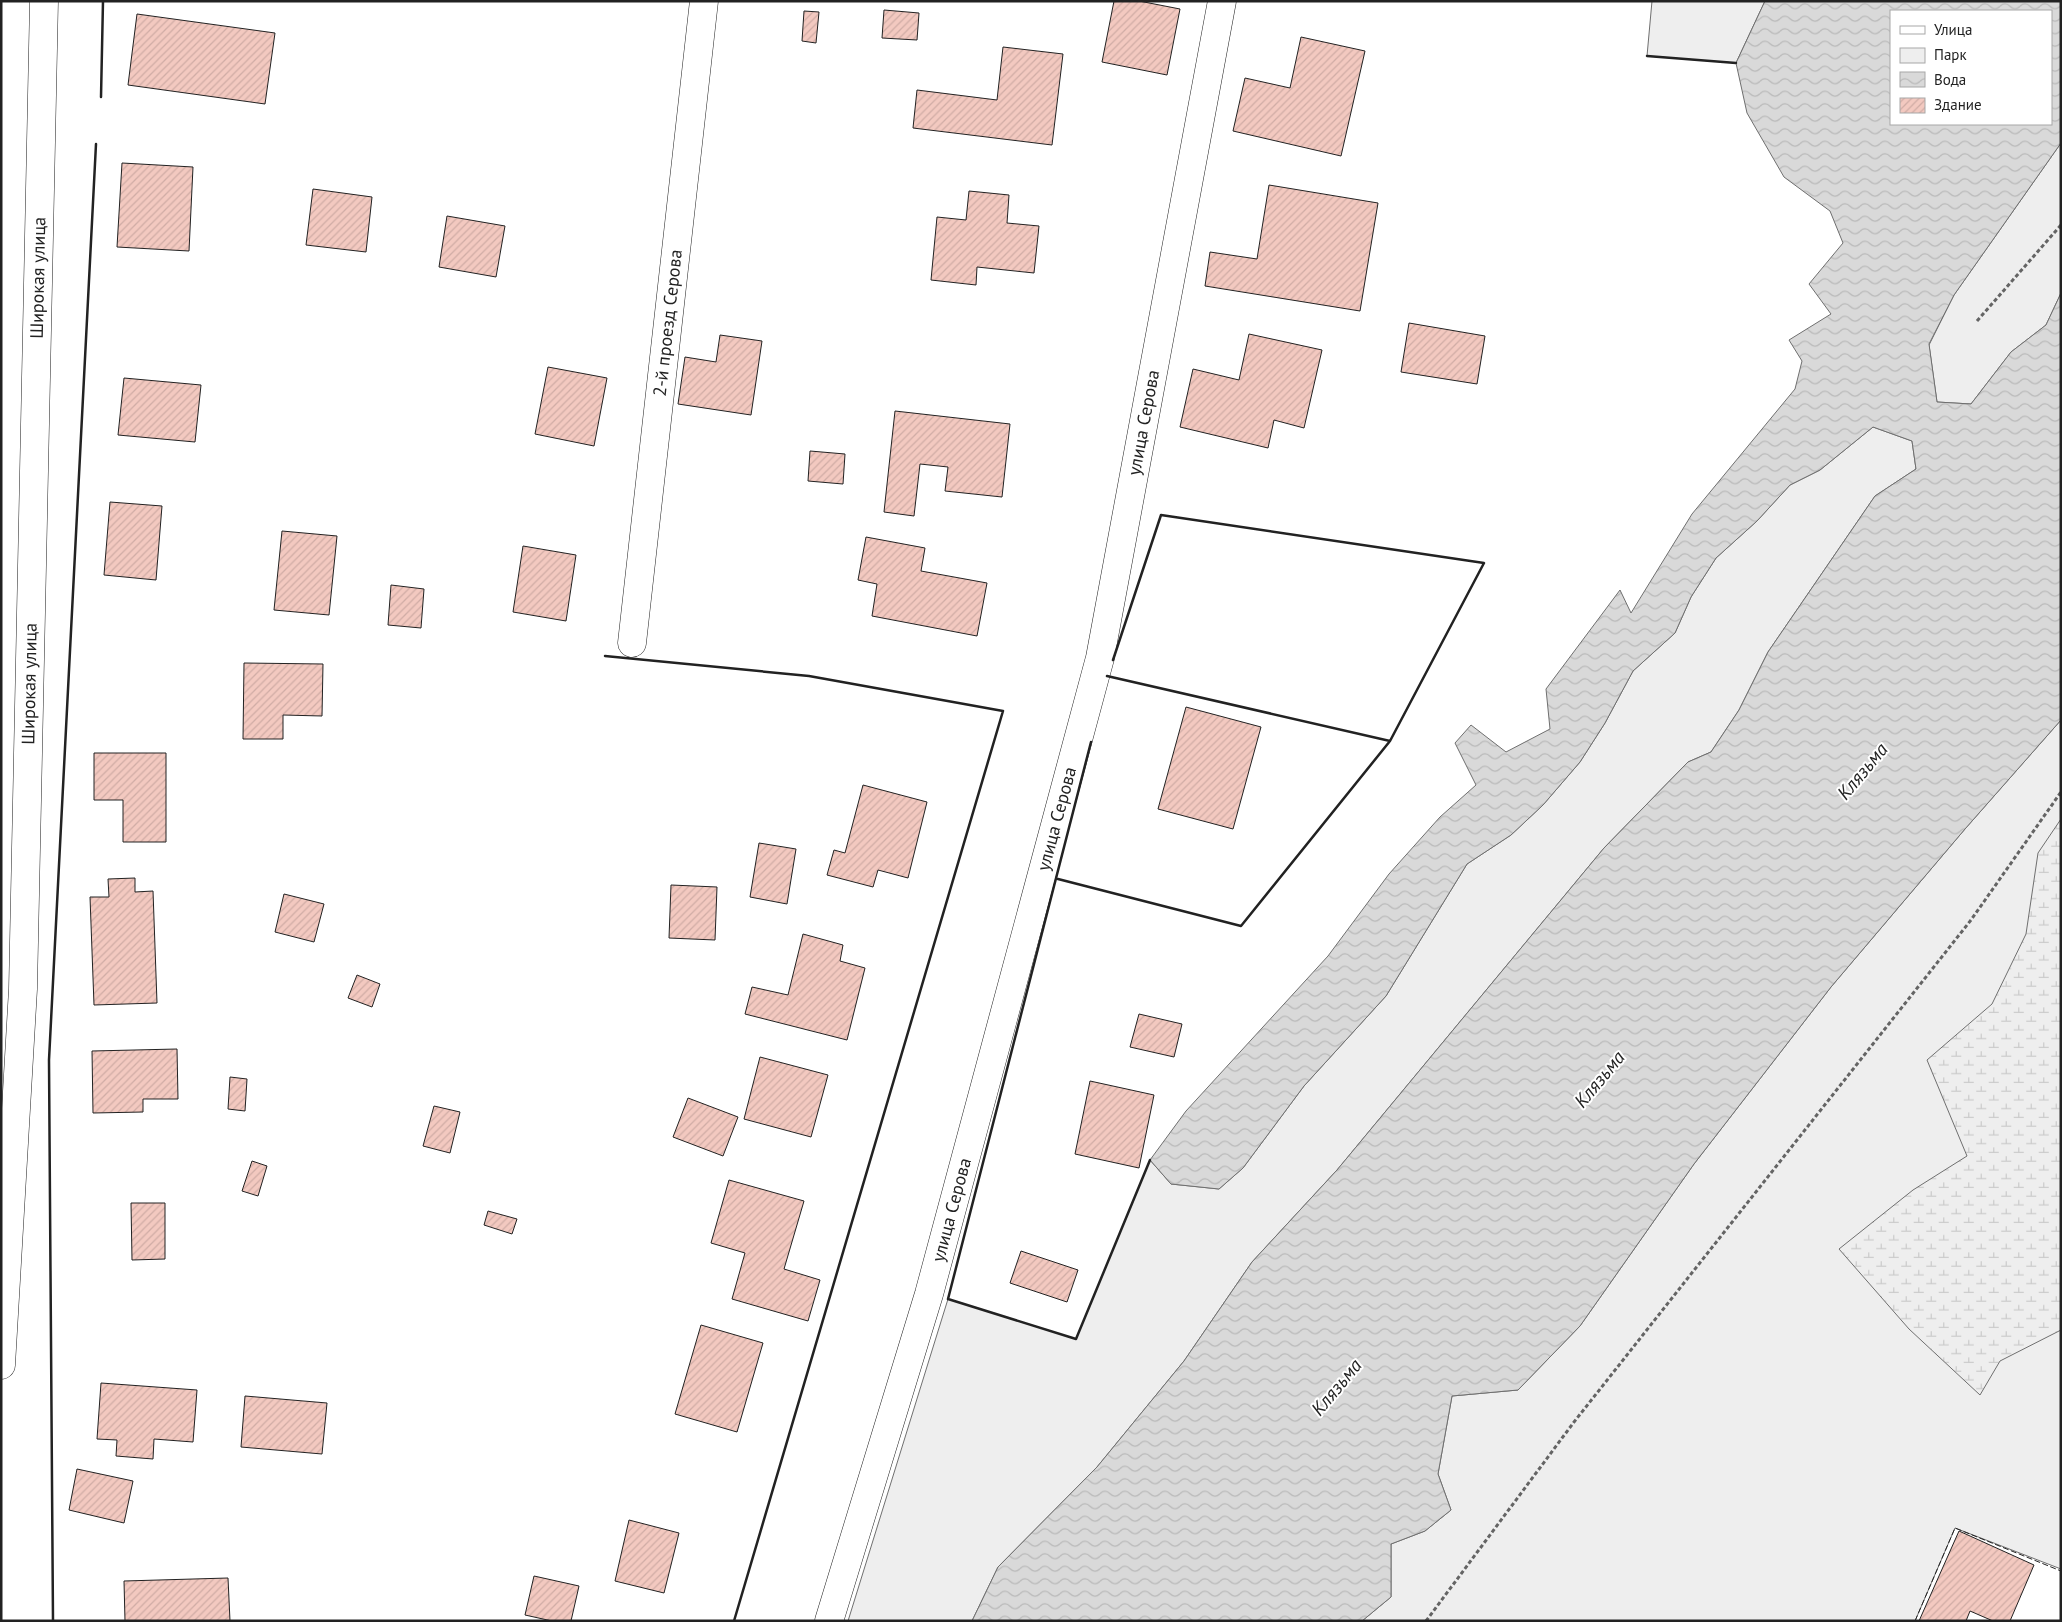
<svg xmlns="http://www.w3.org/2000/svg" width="2062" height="1622" font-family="'PT Sans',sans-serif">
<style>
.green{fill:#eee;stroke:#6f6f6f}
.wetland{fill:url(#wetland-marsh);stroke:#6f6f6f}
.water{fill:url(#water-waves);stroke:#6f6f6f;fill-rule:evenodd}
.building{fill:url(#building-hatch);stroke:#222}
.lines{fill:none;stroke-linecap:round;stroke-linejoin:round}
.minor-casing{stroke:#222;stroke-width:29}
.path{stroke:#646464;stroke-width:3;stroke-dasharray:4 2.5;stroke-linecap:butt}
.minor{stroke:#fff;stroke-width:28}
.fence{stroke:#222;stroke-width:1;stroke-dasharray:6 2.5;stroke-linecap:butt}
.wall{stroke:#222;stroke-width:2.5}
.labels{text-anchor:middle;stroke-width:4;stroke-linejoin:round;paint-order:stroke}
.street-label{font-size:18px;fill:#222;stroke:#fff}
.water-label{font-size:19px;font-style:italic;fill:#222;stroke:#fff}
</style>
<defs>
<pattern id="wetland-marsh" width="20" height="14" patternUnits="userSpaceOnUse" patternTransform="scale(1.25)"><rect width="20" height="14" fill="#eee"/><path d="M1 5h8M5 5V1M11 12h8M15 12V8" fill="none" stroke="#ccc"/></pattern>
<pattern id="water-waves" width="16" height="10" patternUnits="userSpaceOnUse" patternTransform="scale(1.25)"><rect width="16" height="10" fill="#d9d9d9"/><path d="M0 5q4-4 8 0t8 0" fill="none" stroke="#bababa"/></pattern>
<pattern id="building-hatch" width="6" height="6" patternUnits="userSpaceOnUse" patternTransform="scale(1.25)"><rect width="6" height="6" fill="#f3c9c0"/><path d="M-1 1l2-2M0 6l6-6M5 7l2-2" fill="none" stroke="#d0aca5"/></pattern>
</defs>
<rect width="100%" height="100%" fill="#fff"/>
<!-- green -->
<path class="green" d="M1652 1H1765L1736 63 1647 56Z
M2061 143V293L2046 325 2011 352 1971 404 1937 402 1929 345 1954 295Z
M1873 427 1912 441 1916 469 1875 496 1768 652 1739 710 1711 752 1688 762 1604 848 1337 1170 1252 1262 1184 1361 1097 1467 998 1567 972 1621H848L948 1299 1076 1339 1150 1160 1171 1184 1219 1189 1243 1168 1304 1086 1386 996 1467 864 1511 835 1543 805 1580 762 1605 723 1633 671 1675 633 1691 597 1716 558 1757 521 1790 485 1820 470Z
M2061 720V1569L1955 1528 1915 1621H1362L1391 1597V1544L1425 1531 1451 1510 1438 1474 1452 1396 1518 1390 1580 1326 1694 1164 1831 987 1965 829Z"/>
<!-- wetland -->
<path class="wetland" d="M2061 819V1330L2000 1361 1980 1395 1909 1329 1839 1249 1913 1190 1967 1156 1927 1060 1992 1004 2026 934 2038 853Z"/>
<!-- water -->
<path class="water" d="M1765 1H2061V143L1954 295 1929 344 1937 402 1971 404 2011 352 2046 325 2061 293V720L1965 829 1831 987 1694 1164 1580 1326 1518 1390 1452 1396 1438 1474 1451 1510 1425 1531 1391 1544V1597L1362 1621H972L998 1567 1097 1467 1184 1361 1252 1262 1337 1170 1604 848 1688 762 1711 752 1739 710 1768 652 1875 496 1916 469 1912 441 1873 427 1820 470 1790 485 1757 521 1716 558 1691 597 1675 633 1633 671 1605 723 1580 762 1543 805 1511 835 1467 864 1386 996 1304 1086 1243 1168 1219 1189 1171 1184 1150 1160 1186 1111 1328 956 1389 874 1440 817 1476 785 1455 743 1471 725 1506 752 1550 729 1546 689 1620 590 1631 613 1692 514 1795 389 1802 361 1789 340 1831 314 1809 284 1843 243 1830 211 1784 177 1747 113 1736 63ZM1891 11H2051V124H1891Z"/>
<!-- building -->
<path class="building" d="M1114 1H1139L1180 9 1167 75 1102 62Z
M884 10 919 13 917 40 882 38Z
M804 11 819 12 816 43 802 41Z
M137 14 275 33 265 104 128 85Z
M1301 37 1365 51 1341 156 1233 131 1245 78 1290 88Z
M1003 47 1063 54 1052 145 913 128 917 90 997 100Z
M122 163 193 167 189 251 117 247Z
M1269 185 1378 203 1360 311 1205 286 1210 252 1257 259Z
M313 189 372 197 366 252 306 245Z
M969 191 1009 195 1007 223 1039 226 1034 273 977 267 976 285 931 280 937 217 966 220Z
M447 216 505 226 496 277 439 267Z
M1409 323 1485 336 1477 384 1401 372Z
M1249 334 1322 350 1304 428 1274 420 1268 448 1180 427 1193 369 1239 380Z
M720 335 762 341 751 415 678 404 685 357 716 362Z
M548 367 607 378 594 446 535 434Z
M124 378 201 385 195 442 118 435Z
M895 411 1010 424 1002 497 945 491 948 467 920 464 914 516 884 512Z
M810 451 845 454 843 484 808 481Z
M110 502 162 506 156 580 104 575Z
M282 531 337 536 329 615 274 610Z
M866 537 925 548 921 571 987 583 977 636 872 616 877 584 858 580Z
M523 546 576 555 566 621 513 612Z
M391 585 424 589 421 628 388 625Z
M244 663 323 664 322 716 283 715V739H243Z
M1186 707 1261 727 1233 829 1158 809Z
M94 753H166V842H123V800H94Z
M863 785 927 802 908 878 878 870 873 887 827 875 834 850 845 853Z
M759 843 796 849 787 904 750 897Z
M135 878V892L153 891 157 1003 94 1005 90 897H109L108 879Z
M671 885 717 887 715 940 669 938Z
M284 894 324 904 314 942 275 932Z
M803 934 843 945 840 961 865 968 847 1040 745 1014 752 987 788 995Z
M357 975 380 984 372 1007 348 998Z
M1139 1014 1182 1024 1174 1057 1130 1047Z
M177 1049 178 1099H143V1112L93 1113 92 1051Z
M760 1057 828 1075 811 1137 744 1119Z
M230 1077 247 1079 245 1111 228 1109Z
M1090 1081 1154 1095 1139 1168 1075 1154Z
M688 1098 738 1117 723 1156 673 1137Z
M434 1106 460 1112 450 1153 423 1146Z
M252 1161 267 1166 258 1196 242 1191Z
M729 1180 804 1201 784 1269 820 1280 808 1321 732 1299 745 1253 711 1243Z
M131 1203H165V1259L132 1260Z
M488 1211 517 1219 512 1234 484 1225Z
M1021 1251 1078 1270 1067 1302 1010 1283Z
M701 1325 763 1343 737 1432 675 1414Z
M101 1383 197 1390 193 1442 154 1439 153 1459 116 1456 117 1440 97 1439Z
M245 1396 327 1403 322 1454 241 1447Z
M77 1469 133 1481 124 1523 69 1510Z
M629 1520 679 1533 664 1593 615 1581Z
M1959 1531 2034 1565 2010 1621H1993L1970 1611 1966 1621H1919Z
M534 1576 579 1586 571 1621H552L525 1615Z
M228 1578 230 1621H125L124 1581Z"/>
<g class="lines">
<!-- minor casing -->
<g class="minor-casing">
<g id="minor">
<path id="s1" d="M632 643 704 1"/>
<path id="s2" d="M1 1365 23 989 44 1"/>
<path id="s3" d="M829 1621 929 1294 1100 658 1222 1"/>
</g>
</g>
<!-- path -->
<path class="path" d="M1977 321 2061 225
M1426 1621 1574 1422 1971 920 2061 792"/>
<!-- minor -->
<use href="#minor" class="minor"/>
<!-- fence -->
<path class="fence" d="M1915 1621 1955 1528 2061 1571"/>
<!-- wall -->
<path class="wall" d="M1647 56 1736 63
M101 97 103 1
M605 656 809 676 1003 711 734 1621
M1107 676 1390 741
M1091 742 948 1299 1076 1339 1150 1160
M1058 879 1241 926 1390 741 1484 563 1161 515 1113 660
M53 1621 49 1060 96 144"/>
</g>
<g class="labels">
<!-- street labels -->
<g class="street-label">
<text dy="6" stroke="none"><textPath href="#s2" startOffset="1088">Широкая улица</textPath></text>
<text dy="6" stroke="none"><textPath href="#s1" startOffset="322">2-й проезд Серова</textPath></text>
<text dy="6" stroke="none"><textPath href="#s3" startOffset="1240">улица Серова</textPath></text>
<text dy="6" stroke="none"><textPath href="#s2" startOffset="682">Широкая улица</textPath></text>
<text dy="6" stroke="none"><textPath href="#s3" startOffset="834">улица Серова</textPath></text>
<text dy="6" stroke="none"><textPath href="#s3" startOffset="429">улица Серова</textPath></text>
</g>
<!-- water labels -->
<g class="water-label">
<text transform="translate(1862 771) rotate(-50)" y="7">Клязьма</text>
<text transform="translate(1599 1079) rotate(-50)" y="7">Клязьма</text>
<text transform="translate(1336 1387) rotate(-50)" y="7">Клязьма</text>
</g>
</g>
<!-- border -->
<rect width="2062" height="1622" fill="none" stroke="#222222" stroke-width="5"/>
<!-- legend -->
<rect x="1890" y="10" width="162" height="115" fill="#ffffff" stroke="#a7a7a7"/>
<rect x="1900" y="26" width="25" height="8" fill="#ffffff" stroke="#a7a7a7"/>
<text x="1934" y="35" font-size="15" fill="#222222">Улица</text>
<rect x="1900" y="48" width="25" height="15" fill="#eeeeee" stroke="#a7a7a7"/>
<text x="1934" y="60" font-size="15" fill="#222222">Парк</text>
<rect x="1900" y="72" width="25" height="15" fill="url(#water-waves)" stroke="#a7a7a7"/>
<text x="1934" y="85" font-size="15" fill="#222222">Вода</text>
<rect x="1900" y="98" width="25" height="15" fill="url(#building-hatch)" stroke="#a7a7a7"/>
<text x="1934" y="110" font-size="15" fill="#222222">Здание</text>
</svg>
